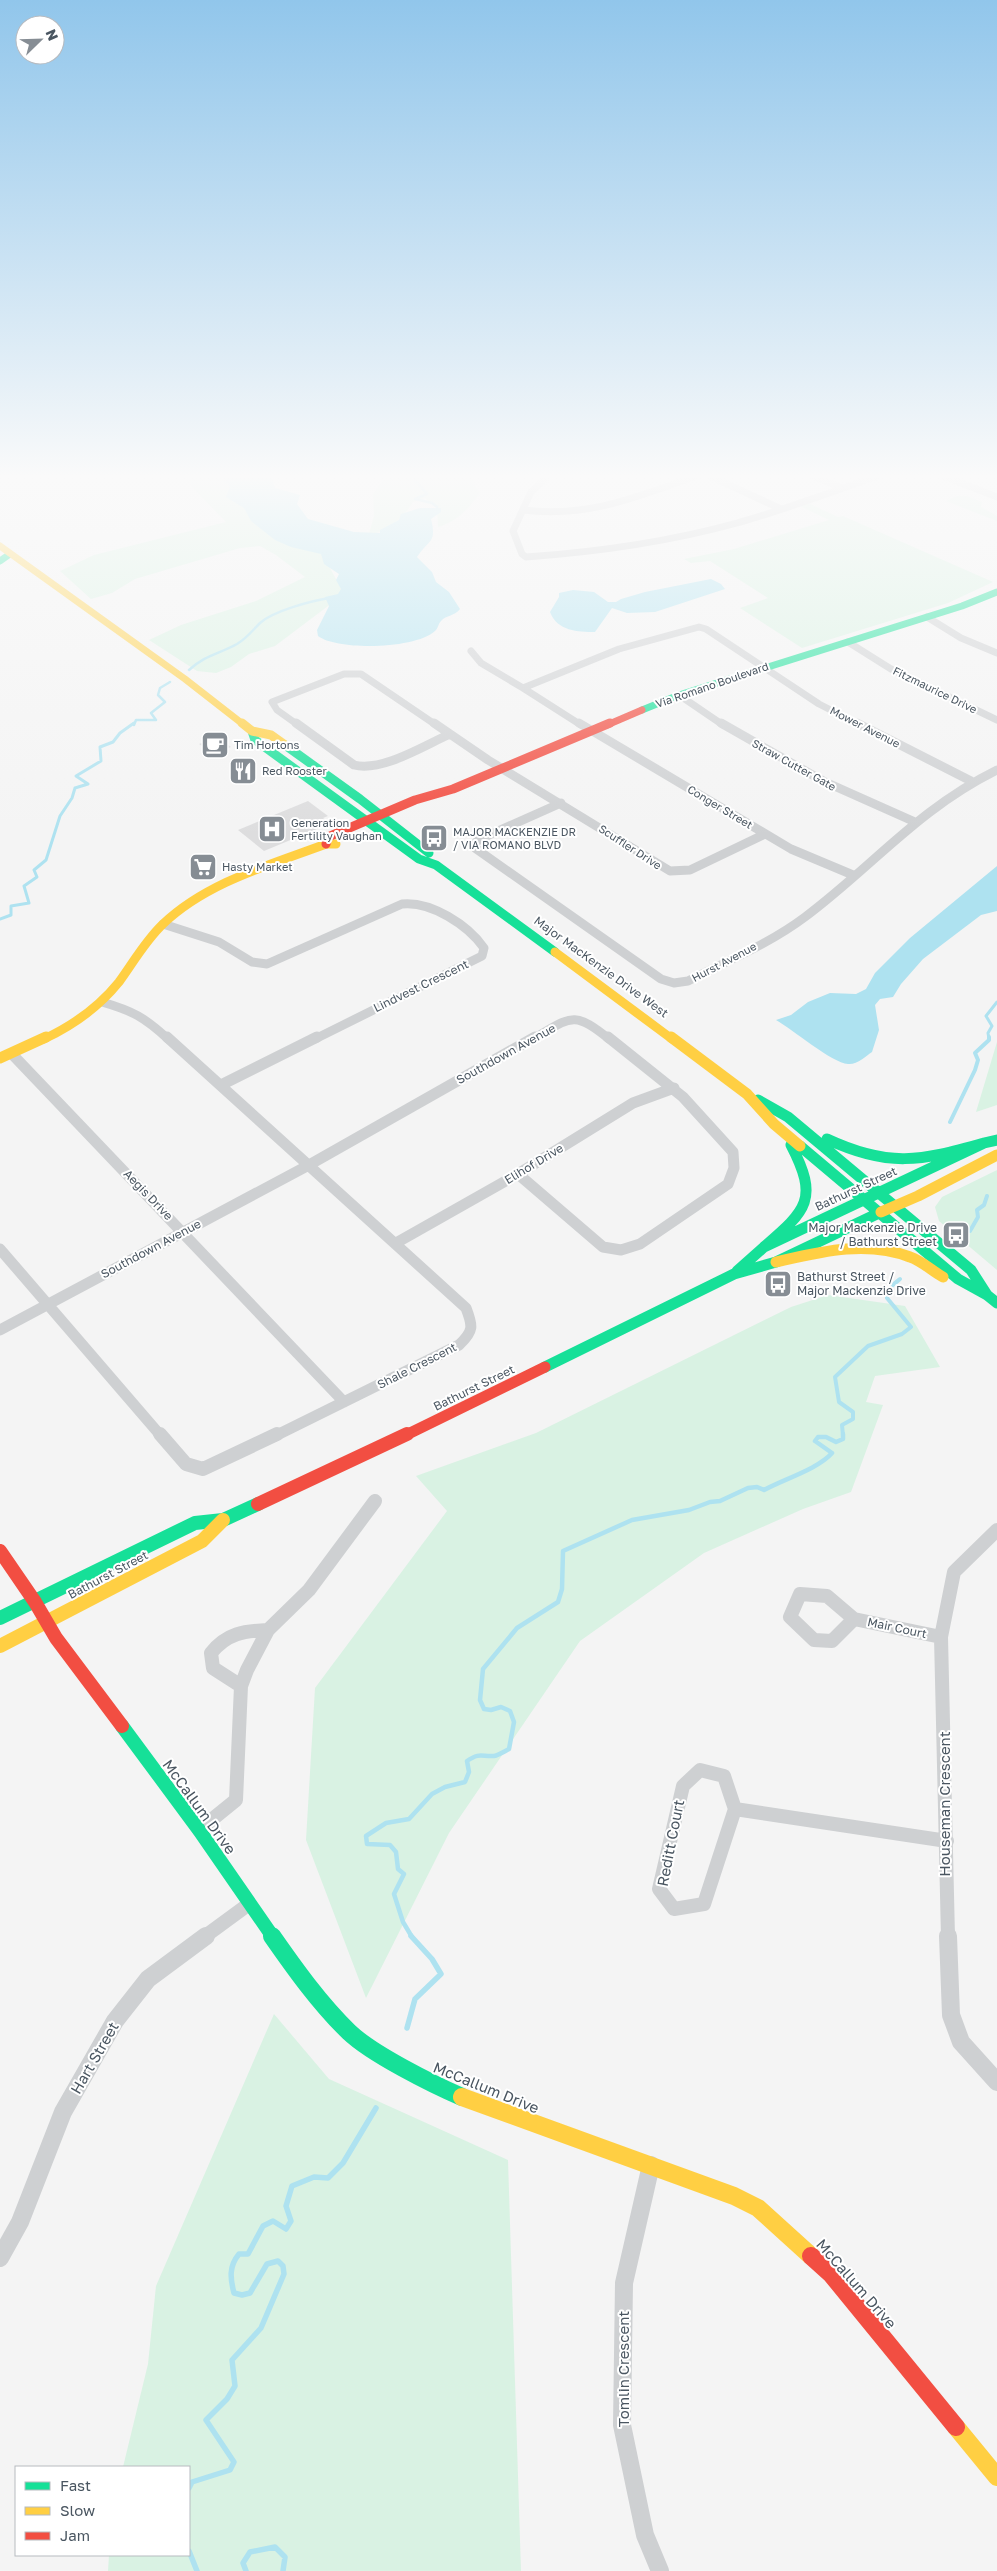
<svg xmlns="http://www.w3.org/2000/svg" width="997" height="2571" font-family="'Golos Text',sans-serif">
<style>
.green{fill:#d9f2e3}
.water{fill:#aee2f0}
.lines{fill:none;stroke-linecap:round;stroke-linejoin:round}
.stream-far4{stroke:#aee2f0;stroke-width:2.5}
.stream-far3{stroke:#aee2f0;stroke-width:3}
.stream-far2{stroke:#aee2f0;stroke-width:4}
.stream-far1{stroke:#aee2f0;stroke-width:4.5}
.stream{stroke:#aee2f0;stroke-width:5.5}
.building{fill:#ddddde}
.street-far4{stroke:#ced0d2;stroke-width:7}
.street-far3{stroke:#ced0d2;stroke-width:9}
.street-far2{stroke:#ced0d2;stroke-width:11}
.street-far1{stroke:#ced0d2;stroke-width:14}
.street{stroke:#ced0d2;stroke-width:18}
.fast-far4{stroke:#16e098;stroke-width:7}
.fast-far3{stroke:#16e098;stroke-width:9}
.fast-far2{stroke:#16e098;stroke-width:11}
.fast-far1{stroke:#16e098;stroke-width:14}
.fast{stroke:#16e098;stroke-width:18}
.slow-far4{stroke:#ffcf43;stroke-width:7}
.slow-far3{stroke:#ffcf43;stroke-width:9}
.slow-far2{stroke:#ffcf43;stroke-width:11}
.slow-far1{stroke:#ffcf43;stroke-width:14}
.slow{stroke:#ffcf43;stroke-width:18}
.jam-far4{stroke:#f24e42;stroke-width:7}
.jam-far3{stroke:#f24e42;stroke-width:9}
.jam-far2{stroke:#f24e42;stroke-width:11}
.jam-far1{stroke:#f24e42;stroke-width:14}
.jam{stroke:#f24e42;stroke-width:18}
.labels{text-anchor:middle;stroke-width:4;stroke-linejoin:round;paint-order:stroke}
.far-street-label{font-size:11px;fill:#4a5661;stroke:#fff}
.far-poi-label{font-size:11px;fill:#4a5661;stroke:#fff;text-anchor:start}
.street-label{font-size:12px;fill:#4a5661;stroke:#fff}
.poi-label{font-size:12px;fill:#4a5661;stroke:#fff;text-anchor:end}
.near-street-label{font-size:15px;fill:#4a5661;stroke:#fff}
</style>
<rect width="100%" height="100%" fill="#f4f4f4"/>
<!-- green -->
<path class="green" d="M189 476H233L323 555 344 594 275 646 249 654 231 667 216 673 197 671 149 640 181 625 256 601 305 577 276 555 260 546 240 548 135 579 112 593 91 599 60 571 94 555 226 522 191 486Z
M386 476H469L480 493C468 509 458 521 438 527L437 508 425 498 413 502C404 517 388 533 369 534L374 516 373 494Z
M957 496H967L982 502 981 507 997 516V521L946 501Z
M808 503 838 517 843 516 993 582 948 603 802 648 740 608 768 598 710 561 691 563 684 559 734 549 829 520 800 506Z
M997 1042V1105L976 1112Z
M997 1170V1270L939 1221 935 1207 942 1197Z
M828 1295 905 1306 940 1367 875 1376 866 1402 883 1405 851 1492 803 1509 704 1553 580 1641 449 1833 366 1998 306 1840 315 1688 447 1511 416 1476 536 1433 791 1307Z
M274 2014 329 2079 508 2160 521 2571H108L109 2555H189V2467H123L148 2364 156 2286Z"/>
<!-- water -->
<path class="water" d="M229 476H271L275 488 300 495 297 504 308 519 354 532 380 533V530L399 520 401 514 420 508H441V512L431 519C437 543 429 539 417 557L432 572 436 582 449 592 460 609C455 616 446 615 441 621 438 624 438 629 435 631 416 649 338 651 318 636L317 630 329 606 325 597 338 594 341 589 336 580 339 574 324 564 321 554 291 547 275 540 251 521 244 508 226 497 230 486 224 481Z
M711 579 721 584 725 589 655 612 627 613 612 608 595 632C578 632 557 631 550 612L559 597V593L573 590 594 592 608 602H616L621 599 645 592Z
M997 866V911L981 915 923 959 901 984 893 997 880 999 875 1005 879 1030 872 1052C866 1056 857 1065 848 1064 832 1063 792 1029 776 1020L791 1015 808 1002 830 993 856 994 866 989 875 973 910 938Z"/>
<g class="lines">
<!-- stream-far4 -->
<path class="stream-far4" d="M417 476 415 480 427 494 415 499 432 503 437 507
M189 670C205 655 219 654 237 644 247 638 252 631 260 623 273 611 311 601 329 598
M134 725 136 720H156L151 713 165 702 158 695 160 688 170 682"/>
<!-- stream-far3 -->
<path class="stream-far3" d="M0 919 11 915V906L29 903 24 886 37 877 34 870 46 860 60 816 72 798 75 788 88 784 76 776 101 761 100 747 113 742 120 733 134 723
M989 1039 988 1033 992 1026 986 1016 997 1002"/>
<!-- stream-far2 -->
<path class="stream-far2" d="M950 1122 975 1070 978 1060 975 1053 989 1040V1037
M970 1231 978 1217 977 1210 984 1205 987 1196
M843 1436 842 1425 853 1419V1412L839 1402 835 1377 868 1346 902 1334 911 1327 887 1298C887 1288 893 1285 900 1279"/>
<!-- stream-far1 -->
<path class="stream-far1" d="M412 1937 403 1922 394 1894 404 1874 398 1869 396 1852 390 1845 367 1844 366 1836 386 1823 409 1819 432 1794 445 1787 465 1782 469 1772 467 1761C480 1752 482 1757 494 1756 499 1755 505 1751 509 1749L514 1722 510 1711 501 1707 491 1710 484 1709 480 1700 483 1669 517 1628 558 1602 562 1589 563 1551 632 1520 689 1510 710 1502 720 1501 748 1488 757 1487 764 1490C784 1479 818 1469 832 1453L815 1441 818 1437H826L836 1442 843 1439V1434"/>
<!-- stream -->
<path class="stream" d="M407 2028 415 1999 441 1974 432 1959 411 1936
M189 2488 192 2482 230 2470 234 2462 206 2420 227 2399 235 2386 232 2360 261 2328 284 2274 283 2266 278 2261 267 2264 250 2293 242 2295 234 2293C230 2278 229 2266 239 2254H248L263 2226 273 2221 286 2229 291 2221 286 2206 292 2186 314 2177 328 2178 343 2163 376 2108
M189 2551 197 2571
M246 2571 243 2563 250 2552 275 2547 285 2557 283 2571"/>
</g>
<!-- building -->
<path class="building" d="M217 737 231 747 213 754 199 744Z
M308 801 328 816 323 818 327 821 321 823 324 826 264 851 238 830Z"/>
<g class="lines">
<!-- street-far4 -->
<path class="street-far4" d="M548 476 531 492 513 531 522 554 526 557C597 552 668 542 737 523 784 510 831 492 878 476
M710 476 781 509
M812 476 843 488
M943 476 997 497
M523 510C587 518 637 497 696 476
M927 617 961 638 997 653
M848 642 891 669 997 720
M471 651 481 663 523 688
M679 695 723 725
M298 725 277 710 272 702 344 674H361L436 725
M581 725 523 688 619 649 699 627 706 629 819 704 860 725"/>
<!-- street-far3 -->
<path class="street-far3" d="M296 723 354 765C382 772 423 746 450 734
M434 723 450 734
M579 723 791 849 853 875
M721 723 823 781 915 822
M857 723 971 781
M450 734 488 760 670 871 690 870 765 834
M561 803 480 839 475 843V848L661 979 674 983 688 981C727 961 769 944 805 917 873 866 918 809 997 770
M163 924 219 942 252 962 267 964 402 904C431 901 468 925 484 948L482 956 315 1039
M102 1002C133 1011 144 1017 168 1039
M533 1039C571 1017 573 1010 609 1039"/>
<!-- street-far2 -->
<path class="street-far2" d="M167 1037 466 1308C473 1326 474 1331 459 1345L275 1436
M12 1054 344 1402
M221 1085 317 1037
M518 1174 603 1247 621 1250 640 1244 728 1184 734 1168 733 1152 683 1097 608 1037
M396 1243 518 1174 633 1103 674 1088
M0 1249 161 1436
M0 1330 309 1165 535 1037"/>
<!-- street-far1 -->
<path class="street-far1" d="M160 1434 186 1464 203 1469 277 1434
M800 1594 827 1596 854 1619 832 1641 814 1640 790 1617Z
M854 1619 941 1637
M241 1686 213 1668 211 1653C227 1633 244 1631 268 1630
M700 1770 724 1776 735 1809 704 1904 674 1909 659 1889 683 1786Z
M735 1809 947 1841
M199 1830 236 1800 241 1686 247 1670 268 1630 309 1590 375 1501
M204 1937 249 1904
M948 1937 941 1637 954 1572 997 1530"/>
<!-- street -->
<path class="street" d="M948 1936 951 2015 961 2042 997 2082
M651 2165 624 2283 622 2425 645 2535 660 2571
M0 2258 20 2222 63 2112 115 2021 148 1979 206 1936"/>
<!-- fast-far4 -->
<path class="fast-far4" d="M0 561 10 554
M642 710 679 695 962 606 997 592"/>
<!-- fast-far3 -->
<path class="fast-far3" d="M252 731 255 740 419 859 436 865 555 952
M285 745 360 799 429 853"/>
<!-- fast-far2 -->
<path class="fast-far2" d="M758 1100 788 1117 971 1270 987 1295 997 1303
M827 1139C889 1168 920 1161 984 1143
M800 1146 958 1279 987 1295
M764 1247C807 1210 819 1199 791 1145
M737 1271 764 1247 984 1143 997 1140
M545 1367 734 1274 776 1262 881 1212"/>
<!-- fast-far1 -->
<path class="fast-far1" d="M0 1618 195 1523 223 1520 258 1504
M122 1726 199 1830 273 1937"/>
<!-- fast -->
<path class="fast" d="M272 1936C295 1969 320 2004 349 2032 372 2054 432 2084 462 2097"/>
<!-- slow-far4 -->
<path class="slow-far4" d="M0 546 185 679 244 725"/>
<!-- slow-far3 -->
<path class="slow-far3" d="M242 723 252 731 271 735 285 745
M555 952 672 1039
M44 1039C74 1025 98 1008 119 982 133 963 145 941 163 924 207 882 270 865 326 844H336"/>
<!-- slow-far2 -->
<path class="slow-far2" d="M671 1037 747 1094 774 1124 800 1146
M0 1058 46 1037
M881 1212 918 1196 997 1155
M776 1262C820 1252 866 1240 910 1257 922 1261 932 1271 943 1277"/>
<!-- slow-far1 -->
<path class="slow-far1" d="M0 1646 202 1541 223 1520"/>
<!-- slow -->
<path class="slow" d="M462 2097 734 2196 758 2208 811 2256
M956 2427 997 2477"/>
<!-- jam-far4 -->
<path class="jam-far4" d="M607 725 642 710"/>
<!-- jam-far3 -->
<path class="jam-far3" d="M326 844 328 837 415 800 453 789 610 723"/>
<!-- jam-far2 -->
<path class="jam-far2" d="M404 1436 545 1367"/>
<!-- jam-far1 -->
<path class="jam-far1" d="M258 1504 407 1434
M0 1551 35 1602 56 1638 122 1726"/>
<!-- jam -->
<path class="jam" d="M811 2256 831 2274 956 2427"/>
</g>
<!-- sky -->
<linearGradient id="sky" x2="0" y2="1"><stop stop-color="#91c6eb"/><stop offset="0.57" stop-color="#fafafa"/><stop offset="1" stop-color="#fafafa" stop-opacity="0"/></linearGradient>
<rect width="997" height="836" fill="url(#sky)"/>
<!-- icons -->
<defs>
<g id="cafe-square" transform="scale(1.4375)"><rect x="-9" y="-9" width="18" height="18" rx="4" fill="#868d94" stroke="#fff"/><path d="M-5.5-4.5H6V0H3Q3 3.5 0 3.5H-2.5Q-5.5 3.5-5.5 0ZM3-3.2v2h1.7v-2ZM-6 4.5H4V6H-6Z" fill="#fff"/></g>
<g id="restaurant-square" transform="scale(1.4375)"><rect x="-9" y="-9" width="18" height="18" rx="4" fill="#868d94" stroke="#fff"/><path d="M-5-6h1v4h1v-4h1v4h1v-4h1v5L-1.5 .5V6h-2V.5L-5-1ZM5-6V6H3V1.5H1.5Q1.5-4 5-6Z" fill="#fff"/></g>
<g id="hospital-square" transform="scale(1.4375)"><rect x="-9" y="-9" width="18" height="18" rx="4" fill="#868d94" stroke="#fff"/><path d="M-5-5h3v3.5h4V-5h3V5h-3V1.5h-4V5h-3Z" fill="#fff"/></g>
<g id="bus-square" transform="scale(1.4375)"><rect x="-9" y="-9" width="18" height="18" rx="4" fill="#868d94" stroke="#fff"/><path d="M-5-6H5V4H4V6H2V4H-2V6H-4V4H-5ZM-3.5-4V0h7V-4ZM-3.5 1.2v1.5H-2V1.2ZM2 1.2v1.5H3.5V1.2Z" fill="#fff"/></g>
<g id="supermarket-square" transform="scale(1.4375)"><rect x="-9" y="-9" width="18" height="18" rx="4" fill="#868d94" stroke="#fff"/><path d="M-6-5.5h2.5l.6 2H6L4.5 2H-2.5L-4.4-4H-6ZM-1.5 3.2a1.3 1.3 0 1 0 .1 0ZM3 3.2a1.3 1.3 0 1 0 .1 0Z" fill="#fff"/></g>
</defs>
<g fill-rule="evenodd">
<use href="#cafe-square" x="215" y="745"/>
<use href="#restaurant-square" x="243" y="771"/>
<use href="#hospital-square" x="272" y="829"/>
<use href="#bus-square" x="434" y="838"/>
<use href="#supermarket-square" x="203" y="867"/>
<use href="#bus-square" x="956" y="1235"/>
<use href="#bus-square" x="778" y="1284"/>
</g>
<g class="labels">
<!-- far-street labels -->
<g class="far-street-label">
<text transform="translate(712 685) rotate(-19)" y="4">Via Romano Boulevard</text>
<text transform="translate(935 690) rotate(26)" y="4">Fitzmaurice Drive</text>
<text transform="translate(865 727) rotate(27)" y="4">Mower Avenue</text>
<text transform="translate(794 765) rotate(29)" y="4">Straw Cutter Gate</text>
<text transform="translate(720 807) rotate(31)" y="4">Conger Street</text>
<text transform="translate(630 847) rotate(33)" y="4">Scuffler Drive</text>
<text transform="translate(724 962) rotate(-28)" y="4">Hurst Avenue</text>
</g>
<!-- far-poi labels -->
<g class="far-poi-label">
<text x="234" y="749">Tim Hortons</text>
<text x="262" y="775">Red Rooster</text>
<text x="291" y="827">Generation<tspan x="291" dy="13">Fertility Vaughan</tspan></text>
<text x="453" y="836">MAJOR MACKENZIE DR<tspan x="453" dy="13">/ VIA ROMANO BLVD</tspan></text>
<text x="222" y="871">Hasty Market</text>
</g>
<!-- street labels -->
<g class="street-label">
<text transform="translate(601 967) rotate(36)" y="4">Major MacKenzie Drive West</text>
<text transform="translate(421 986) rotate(-26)" y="4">Lindvest Crescent</text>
<text transform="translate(506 1054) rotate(-29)" y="4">Southdown Avenue</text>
<text transform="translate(534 1164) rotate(-31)" y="4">Elihof Drive</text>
<text transform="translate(856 1189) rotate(-25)" y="4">Bathurst Street</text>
<text transform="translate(148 1195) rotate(46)" y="4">Aegis Drive</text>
<text transform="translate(151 1249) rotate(-28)" y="4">Southdown Avenue</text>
<text transform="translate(417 1366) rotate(-27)" y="4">Shale Crescent</text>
<text transform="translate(474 1388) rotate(-26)" y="4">Bathurst Street</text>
<text transform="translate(108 1575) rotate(-28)" y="4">Bathurst Street</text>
<text transform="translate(897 1628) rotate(12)" y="4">Mair Court</text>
</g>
<!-- poi labels -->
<g class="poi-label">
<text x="937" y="1232">Major Mackenzie Drive<tspan x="937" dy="14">/ Bathurst Street</tspan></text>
<text x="797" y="1281" text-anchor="start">Bathurst Street /<tspan x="797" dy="14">Major Mackenzie Drive</tspan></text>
</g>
<!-- near-street labels -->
<g class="near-street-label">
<text transform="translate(945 1804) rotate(-90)" y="5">Houseman Crescent</text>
<text transform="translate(199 1807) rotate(54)" y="5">McCallum Drive</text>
<text transform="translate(671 1843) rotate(-79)" y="5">Reditt Court</text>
<text transform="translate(95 2058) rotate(-60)" y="5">Hart Street</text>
<text transform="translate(486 2088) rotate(22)" y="5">McCallum Drive</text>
<text transform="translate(856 2284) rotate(49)" y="5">McCallum Drive</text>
<text transform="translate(624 2369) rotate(-90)" y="5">Tomlin Crescent</text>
</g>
</g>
<!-- legend -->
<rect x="15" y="2466" width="175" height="90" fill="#ffffff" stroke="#b7bbc0"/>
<rect x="25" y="2482" width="25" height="8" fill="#16e098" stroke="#b7bbc0"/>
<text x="60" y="2491" font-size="15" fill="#4a5661">Fast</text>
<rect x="25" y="2507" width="25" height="8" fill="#ffcf43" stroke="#b7bbc0"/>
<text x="60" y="2516" font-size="15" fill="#4a5661">Slow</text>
<rect x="25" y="2532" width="25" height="8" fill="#f24e42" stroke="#b7bbc0"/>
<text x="60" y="2541" font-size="15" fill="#4a5661">Jam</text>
<!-- north arrow -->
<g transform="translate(40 40) rotate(67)"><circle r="24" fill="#ffffff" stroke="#b7bbc0"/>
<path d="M0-4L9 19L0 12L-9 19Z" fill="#868d94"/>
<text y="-8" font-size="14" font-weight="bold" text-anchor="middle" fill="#4a5661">N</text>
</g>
</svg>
